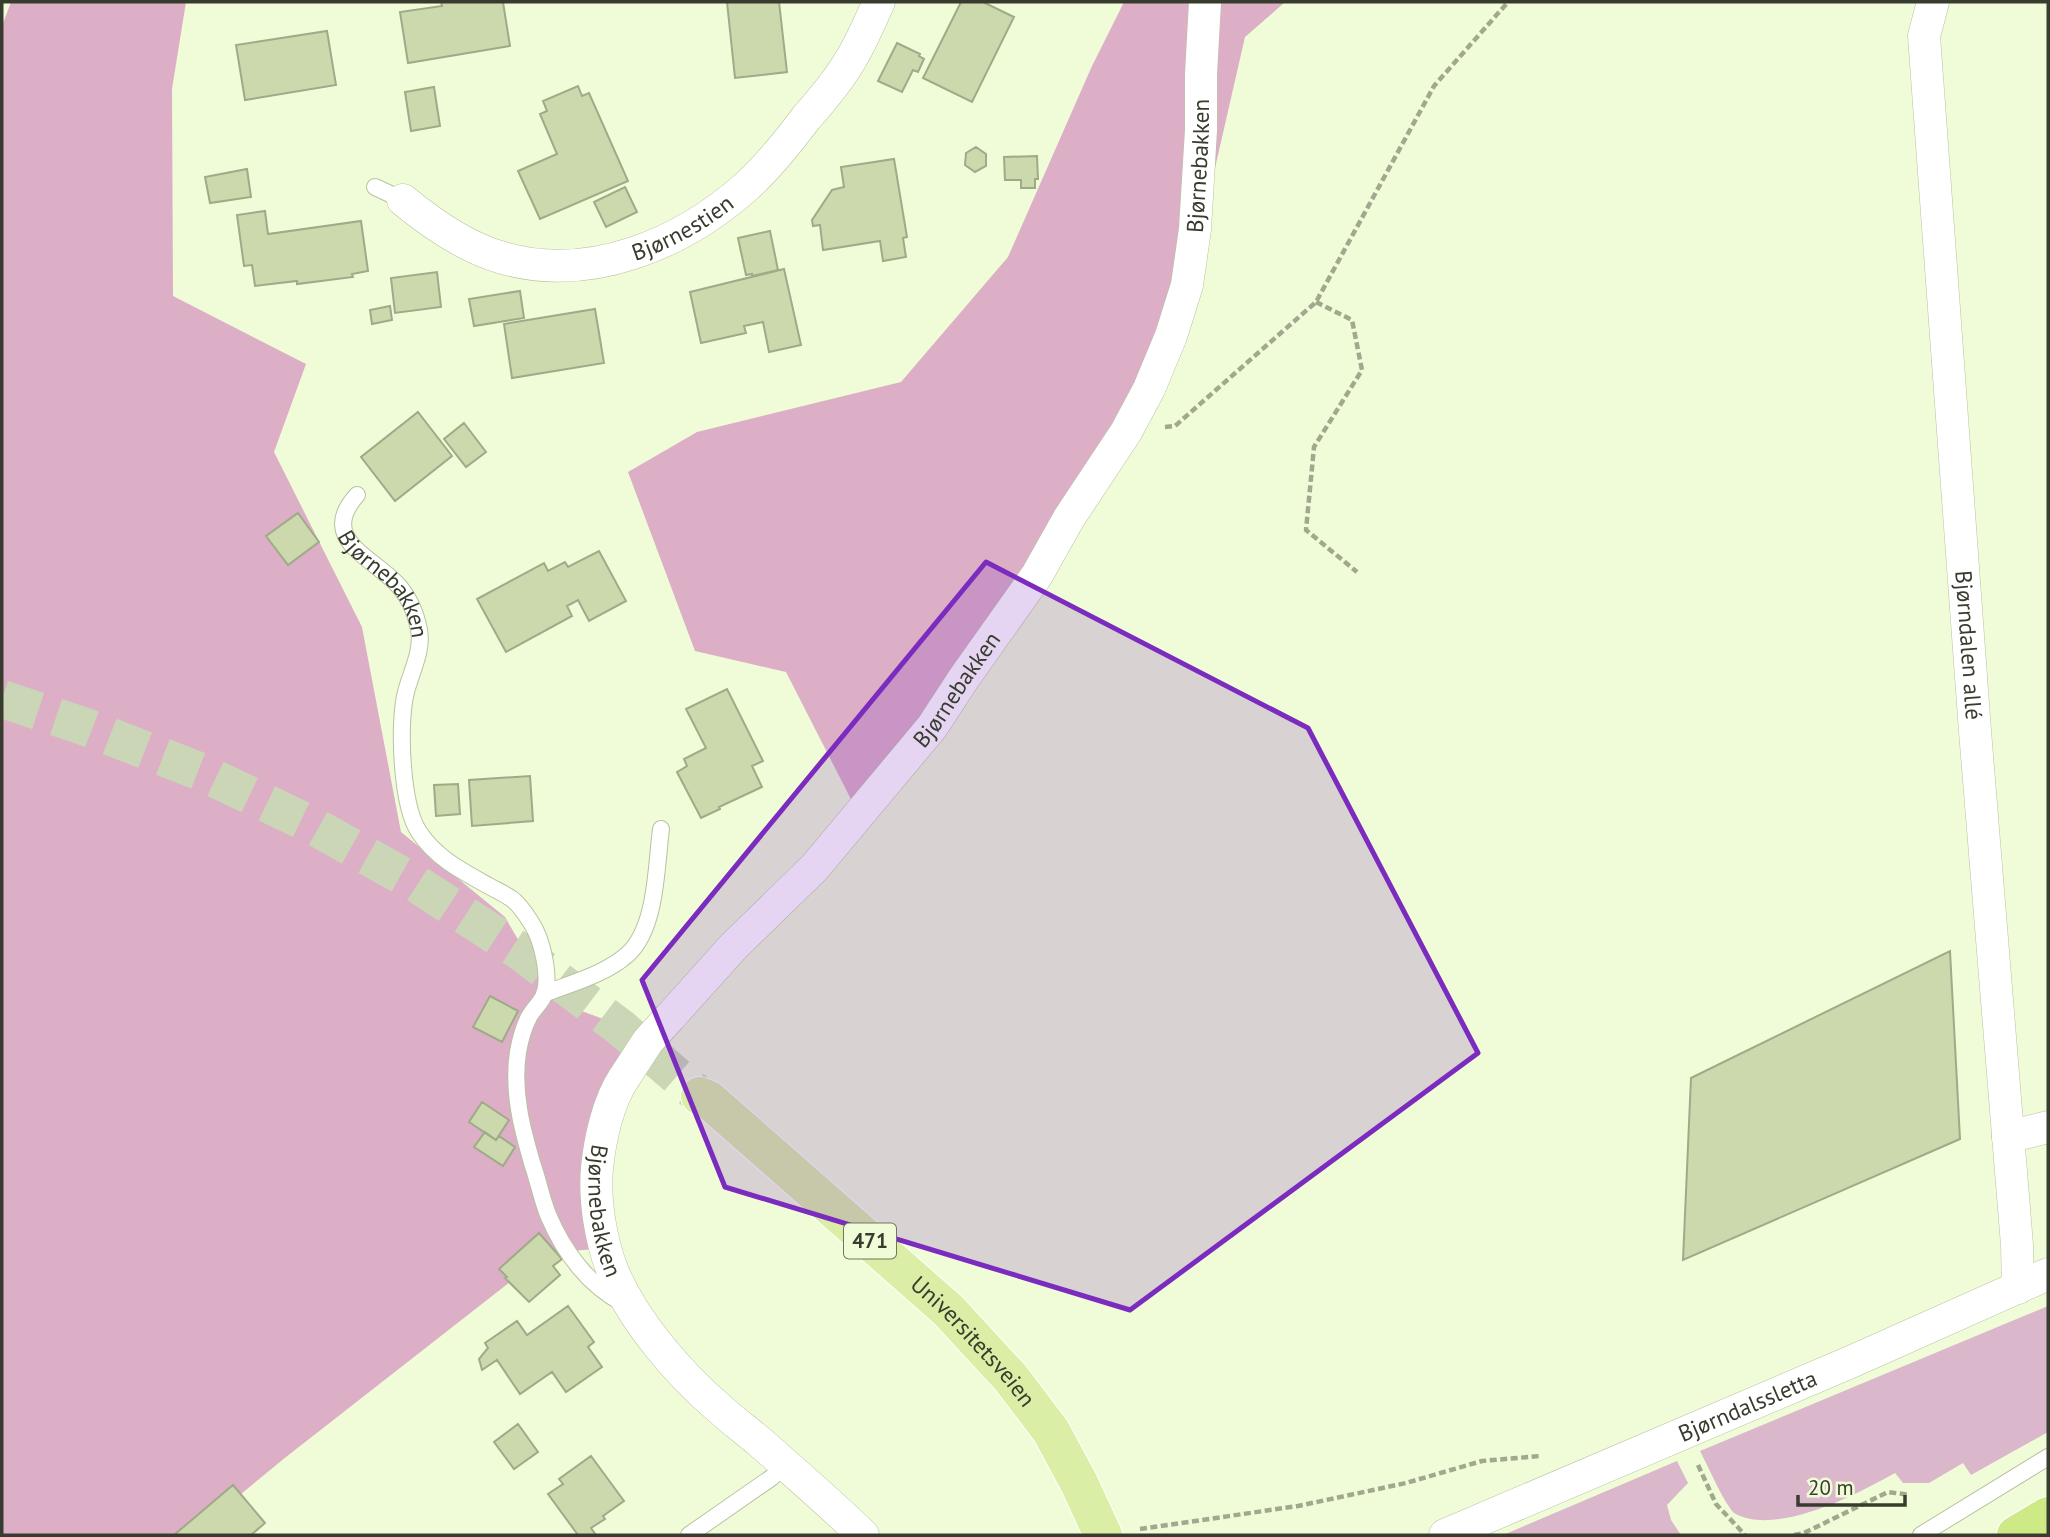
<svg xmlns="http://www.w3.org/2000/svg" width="2050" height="1537" font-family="'PT Sans',sans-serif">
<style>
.green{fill:#dab7ca}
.forest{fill:#dcafc7}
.building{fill:#cbd9ad;stroke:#9faa88;stroke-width:2}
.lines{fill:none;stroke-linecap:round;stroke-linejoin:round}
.primary-tunnel{stroke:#cbd6b6;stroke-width:38;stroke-dasharray:38 19;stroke-linecap:butt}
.service-casing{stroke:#b7c3a1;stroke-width:18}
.minor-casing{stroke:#b7c3a1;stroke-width:33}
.primary-casing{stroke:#fff;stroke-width:40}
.trunk-casing{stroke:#fff;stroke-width:40}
.path{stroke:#a0a88e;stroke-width:4.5;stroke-dasharray:7 3.5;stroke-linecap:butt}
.service{stroke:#fff;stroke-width:16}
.minor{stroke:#fff;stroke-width:32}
.primary{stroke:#daefa5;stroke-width:38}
.trunk{stroke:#ceea87;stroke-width:38}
.minor-bridge-casing{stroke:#b7c3a1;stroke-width:33;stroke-linecap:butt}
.minor-bridge{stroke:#fff;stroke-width:32}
.marked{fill:#7b2cbf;fill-opacity:0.2;stroke:#7b2cbf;stroke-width:5;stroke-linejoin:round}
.labels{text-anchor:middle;stroke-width:5;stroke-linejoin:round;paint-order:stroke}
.shield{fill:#f0fcd8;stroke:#6f7661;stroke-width:2}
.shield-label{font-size:21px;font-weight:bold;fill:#383c2e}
.street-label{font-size:23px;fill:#383c2e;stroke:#f0fcd8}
</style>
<rect width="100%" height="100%" fill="#f0fcd8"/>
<!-- green -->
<path class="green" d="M2048 1306V1432L1971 1475 1963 1463 1929 1483H1903L1895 1473C1856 1495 1775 1537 1734 1513 1724 1503 1708 1466 1700 1451Z
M1677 1461 1688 1483 1667 1505 1671 1520 1681 1535H1503Z"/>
<!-- forest -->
<path class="forest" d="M11 2H186L172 89 173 296 306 364 274 452 362 627 401 832 505 917 554 1001 642 1033 629 1079 603 1199 607 1248 547 1253 286 1457 191 1535H2V26Z
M1124 2H1285L1245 37 1215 168 1179 295 1106 452 857 811 786 672 695 651 628 472 697 432 901 382 1008 257 1092 66Z"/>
<!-- building -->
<path class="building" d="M441 2H503L510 46 408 63 400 12 442 6Z
M727 2H779L787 72 735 78Z
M961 2H983L1014 17 972 102 923 78Z
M327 31 336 85 245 100 236 45Z
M897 43 920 54 919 56 924 59 918 72 913 70 902 92 878 81Z
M578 86 582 96 589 93 628 181 540 219 518 171 557 154 540 114 547 111 543 101Z
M434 87 440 126 411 131 405 92Z
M976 147 986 154V166L975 172 965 165 966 153Z
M1037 156 1038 179H1035V188H1021V180H1005L1004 157Z
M894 159 907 237 903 238 906 257 883 261 880 241 823 250 820 225 813 226 812 220 832 190 844 187 841 167Z
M247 169 251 197 210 203 205 177Z
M625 187 637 212 606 227 594 202Z
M265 211 268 234 361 221 368 271 352 274 353 277 297 284V281L255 286 252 265 244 266 237 215Z
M770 231 778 270 752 276V274L746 275 738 238Z
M784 269 801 345 769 352 763 322 744 326 746 333 701 343 690 292Z
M437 272 441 307 395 313 391 278Z
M520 291 524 318 474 326 469 299Z
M390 306 392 320 372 324 370 310Z
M595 309 604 363 512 378 504 324Z
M418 412 452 456 395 501 361 457Z
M464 423 486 452 466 467 444 439Z
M298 513 319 542 288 565 266 536Z
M599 551 626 601 589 621 578 600 567 606 572 616 506 652 477 599 544 563 548 571 565 562 568 567Z
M727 689 763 761 752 766 762 787 719 807 720 809 701 818 677 772 687 766 684 759 706 748 686 709Z
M530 776 533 821 472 826 469 780Z
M458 784 460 814 436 816 434 785Z
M1950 951 1960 1139 1683 1260 1691 1078Z
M490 996 518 1011 502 1042 473 1027Z
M482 1102 509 1120 496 1140 469 1122Z
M485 1132 496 1140 499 1136 515 1147 503 1166 474 1147Z
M539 1233 562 1259 553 1266 560 1275 529 1302 505 1278 507 1277 499 1269Z
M568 1306 594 1342 588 1347 602 1367 566 1392 552 1372 520 1394 497 1360 482 1370 479 1359 488 1348 485 1343 517 1321 527 1335Z
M518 1424 538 1452 514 1469 494 1442Z
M591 1456 624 1501 603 1516 605 1519 591 1528 596 1535H578L548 1494 563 1484 559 1479Z
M233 1485 265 1523 251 1535H174Z"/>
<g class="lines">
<!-- primary-tunnel -->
<path class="primary-tunnel" d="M2 699 83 726 199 771 310 824 417 884 521 952 621 1028 700 1096"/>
<!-- service casing -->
<g class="service-casing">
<g id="service">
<path d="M375 187 403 200"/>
<path id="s1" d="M357 495C318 538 370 556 396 583 408 595 416 613 419 630 423 651 411 672 406 692 398 722 401 805 419 832 436 858 462 871 489 886 496 890 505 894 512 899 519 904 527 916 532 924 542 940 551 977 544 995 541 1003 533 1009 529 1017 524 1026 520 1041 518 1052 512 1091 522 1129 533 1166 539 1183 542 1201 549 1217 564 1252 589 1286 623 1303"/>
<path d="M544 994C572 983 606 974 628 954 657 927 656 866 661 829"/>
<path d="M689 1535 771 1478 785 1466"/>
<path d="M1921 1535 2048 1457"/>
</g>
</g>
<!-- minor casing -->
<g class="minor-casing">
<g id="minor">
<path id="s2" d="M1933 2 1924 36 1975 731 2017 1245 2018 1288"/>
<path id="s3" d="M403 200C432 224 467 248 503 258 590 283 682 244 747 186 769 166 788 142 806 118 822 100 839 80 851 59 862 41 870 21 879 2"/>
<path id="s4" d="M670 1017 733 947 815 867 932 727 964 678 1037 575 1069 518 1126 432 1149 389 1171 336 1187 285 1195 229 1201 130V74L1205 2"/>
<path id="s5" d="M624 1078C608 1102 600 1139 597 1168 594 1200 601 1242 613 1272 634 1322 679 1374 720 1409 733 1421 747 1431 761 1443 795 1473 830 1503 863 1535"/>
<path d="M2008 1137 2048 1127"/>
<path id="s6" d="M1445 1535 1853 1361 2048 1274"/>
</g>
</g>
<!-- primary casing -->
<g class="primary-casing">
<g id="primary">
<path id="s7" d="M700 1096 709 1100 948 1310 1010 1377 1051 1431 1079 1483 1103 1535"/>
</g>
</g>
<!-- trunk casing -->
<g class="trunk-casing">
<path id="trunk" d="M2016 1535 2048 1516"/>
</g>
<!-- path -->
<path class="path" d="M1316 302 1352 320 1362 370 1314 447 1306 530 1357 572
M1165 427 1175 426 1316 302 1434 86 1508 2
M1698 1465 1716 1504 1745 1535
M1140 1529 1298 1506 1406 1483 1482 1461 1540 1456
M1794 1535 1804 1533 1888 1492 1910 1495"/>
<!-- service -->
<use href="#service" class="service"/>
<!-- minor -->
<use href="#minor" class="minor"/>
<!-- primary -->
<use href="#primary" class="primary"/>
<!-- trunk -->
<use href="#trunk" class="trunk"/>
<!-- minor-bridge casing -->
<g class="minor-bridge-casing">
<path id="minor-bridge" d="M624 1078 648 1041 670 1017"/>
</g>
<!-- minor-bridge -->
<use href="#minor-bridge" class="minor-bridge"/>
</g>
<!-- marked area -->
<path class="marked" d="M986 562 1308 728 1478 1053 1130 1310 725 1187 642 980Z"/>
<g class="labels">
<!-- shield labels -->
<rect class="shield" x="844" y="1223.5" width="52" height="35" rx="5"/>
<g class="shield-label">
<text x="870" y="1248">471</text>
</g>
<!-- street labels -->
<g class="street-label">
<text dy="8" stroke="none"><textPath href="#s4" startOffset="1024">Bjørnebakken</textPath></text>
<text dy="8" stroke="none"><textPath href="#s3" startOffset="304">Bjørnestien</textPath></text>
<text dy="8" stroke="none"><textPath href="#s1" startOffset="108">Bjørnebakken</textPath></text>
<text dy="8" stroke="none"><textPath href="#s2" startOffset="646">Bjørndalen allé</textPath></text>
<text dy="8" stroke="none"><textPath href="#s4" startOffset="436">Bjørnebakken</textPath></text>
<text dy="8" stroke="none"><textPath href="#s5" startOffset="138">Bjørnebakken</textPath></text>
<text dy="8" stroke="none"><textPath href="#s7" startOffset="368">Universitetsveien</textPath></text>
<text dy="8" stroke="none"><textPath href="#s6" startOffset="329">Bjørndalssletta</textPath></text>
</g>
</g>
<!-- border -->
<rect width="2050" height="1537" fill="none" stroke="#383c2e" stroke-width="7"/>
<!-- scale -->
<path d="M1798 1495v10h107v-10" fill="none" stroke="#383c2e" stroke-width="3.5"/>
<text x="1808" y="1495" font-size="21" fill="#383c2e" stroke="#f0fcd8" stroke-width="5" paint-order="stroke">20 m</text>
</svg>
